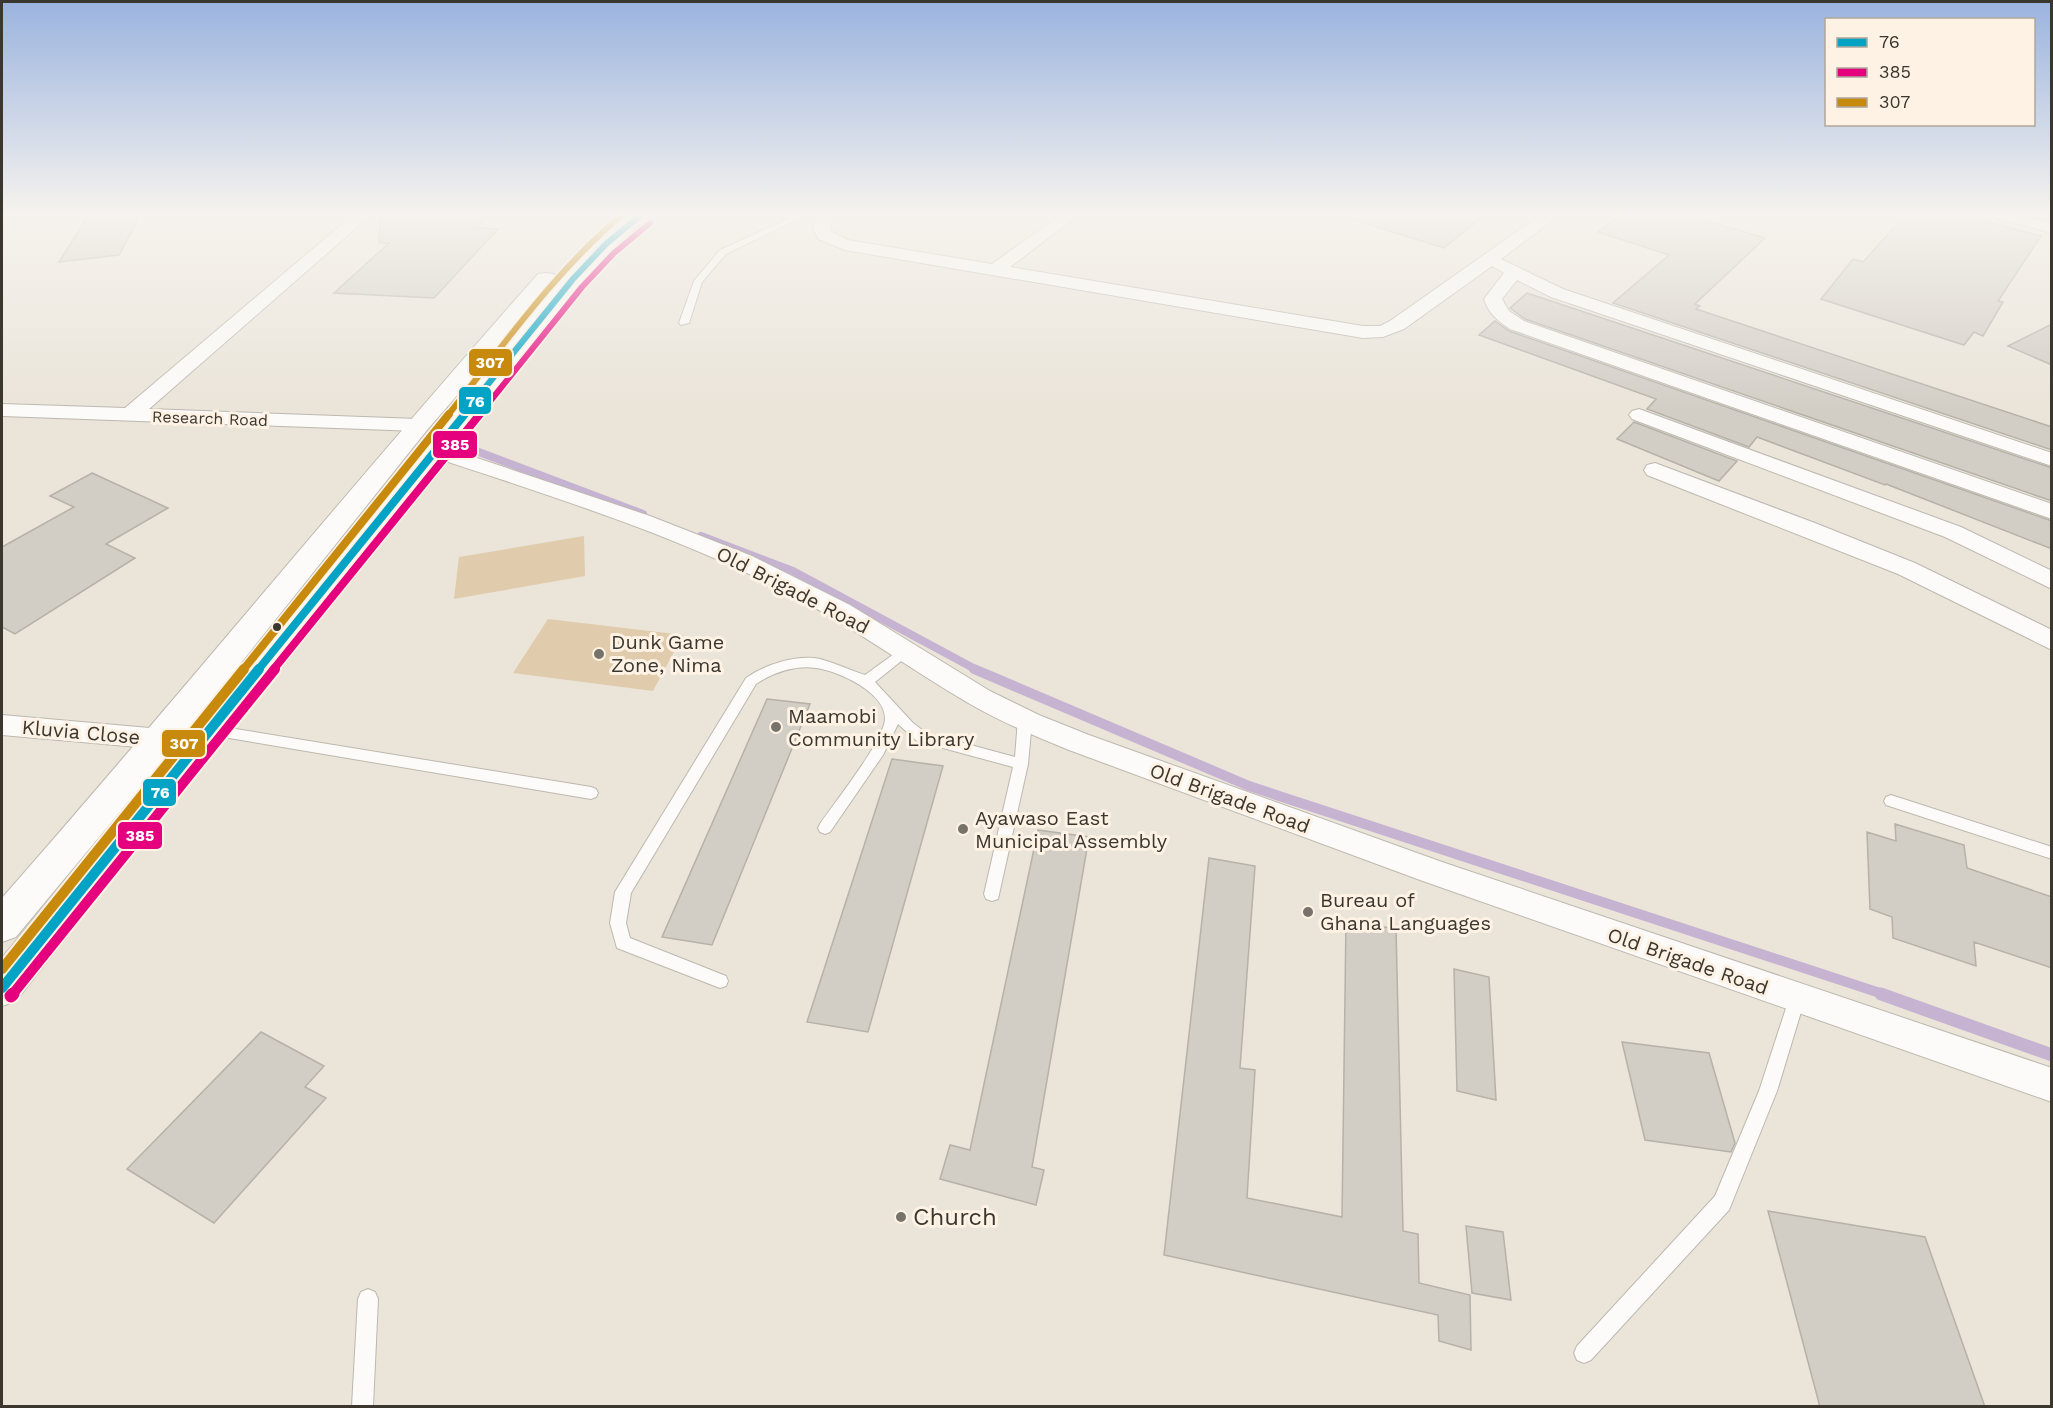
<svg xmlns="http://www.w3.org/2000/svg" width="2053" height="1408" font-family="'Work Sans',sans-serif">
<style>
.green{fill:#e0ccac}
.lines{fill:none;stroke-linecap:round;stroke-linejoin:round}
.stream-far2{stroke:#c6b2d1;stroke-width:8}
.stream-far1{stroke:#c6b2d1;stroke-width:10}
.stream{stroke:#c6b2d1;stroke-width:13}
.building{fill:#d2cdc5;stroke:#b6b1a9;stroke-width:1.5}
.lane-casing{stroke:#bdb8af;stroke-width:2}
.street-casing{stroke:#bdb8af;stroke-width:2}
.primary-casing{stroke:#bdb8af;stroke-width:2}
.lane{fill:#fcfbf9;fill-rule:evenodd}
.street{fill:#fcfbf9;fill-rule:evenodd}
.primary{fill:#fcfbf9;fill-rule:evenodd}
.bus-1-far2-casing{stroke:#fdf2e3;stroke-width:9}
.bus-1-far1-casing{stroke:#fdf2e3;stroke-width:11}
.bus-1-casing{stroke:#fdf2e3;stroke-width:14}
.bus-2-far3-casing{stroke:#fdf2e3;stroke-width:9}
.bus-2-far2-casing{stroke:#fdf2e3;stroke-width:11}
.bus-2-far1-casing{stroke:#fdf2e3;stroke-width:14}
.bus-2-casing{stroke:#fdf2e3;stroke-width:17}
.bus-3-far2-casing{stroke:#fdf2e3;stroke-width:9}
.bus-3-far1-casing{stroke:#fdf2e3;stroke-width:11}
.bus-3-casing{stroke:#fdf2e3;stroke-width:14}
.bus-1-far2{stroke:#03a3c6;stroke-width:6}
.bus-1-far1{stroke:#03a3c6;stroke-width:8}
.bus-1{stroke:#03a3c6;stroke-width:10}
.bus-2-far3{stroke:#e5007d;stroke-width:6}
.bus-2-far2{stroke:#e5007d;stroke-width:8}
.bus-2-far1{stroke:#e5007d;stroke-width:10}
.bus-2{stroke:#e5007d;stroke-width:13}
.bus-3-far2{stroke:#c88a0c;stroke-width:6}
.bus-3-far1{stroke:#c88a0c;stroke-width:8}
.bus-3{stroke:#c88a0c;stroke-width:10}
.bus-dot{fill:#3b362e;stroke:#fdf2e3;stroke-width:2}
.poi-dot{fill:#78736a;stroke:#fdf2e3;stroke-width:2}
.labels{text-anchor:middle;stroke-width:6;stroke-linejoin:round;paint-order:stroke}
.far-street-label{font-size:16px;fill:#3b362e;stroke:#fdf2e3}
.street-label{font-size:20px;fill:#3b362e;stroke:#fdf2e3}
.poi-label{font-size:20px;fill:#3b362e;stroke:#fdf2e3;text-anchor:start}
.near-poi-label{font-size:24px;fill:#3b362e;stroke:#fdf2e3;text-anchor:start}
.line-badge{stroke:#fdf2e3;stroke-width:2}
.badge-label{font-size:16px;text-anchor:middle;font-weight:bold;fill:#fff}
</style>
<rect width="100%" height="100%" fill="#eae4d9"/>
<!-- green -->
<path class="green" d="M584 536 585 576 454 599 459 557Z
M548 619 683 635 653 691 513 673Z"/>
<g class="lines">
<!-- stream-far2 -->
<path class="stream-far2" d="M463 446 643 514
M701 536 793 571 977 670"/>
<!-- stream-far1 -->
<path class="stream-far1" d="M974 669 1249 786 1886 995"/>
<!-- stream -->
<path class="stream" d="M1881 994 2052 1055"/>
</g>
<!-- building -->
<path class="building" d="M89 214H141L119 255 59 262Z
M380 214H491L476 228 498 229 434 298 334 293 389 243H379Z
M1354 214H1486L1444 248 1354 220Z
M1621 214H1684L1765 238 1695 304 1700 306 1696 309 2052 427V450L1613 303 1669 255 1598 232Z
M1906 214H1960L2041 236 1998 301 2003 302 1983 336 1974 332 1964 345 1821 299 1853 259 1863 262Z
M1527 293 2052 468V501L1525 319 1510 308Z
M1495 321 1509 331 2052 521V549L1886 484 1885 485 1757 437 1749 447 1647 409 1656 399 1479 335Z
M2052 324V365L2008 346Z
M1634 422 1737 461 1719 481 1617 439Z
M92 473 168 508 106 544 135 558 15 634 2 627V547L74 507 50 496Z
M767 699 810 704 712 945 662 937Z
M892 759 943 766 868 1032 807 1022Z
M1895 824 1964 845 1967 868 2052 897V968L1974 942 1976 966 1893 938 1892 917 1870 909 1867 832 1896 841Z
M1038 830 1089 837 1032 1167 1044 1170 1036 1205 940 1179 950 1145 970 1150Z
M1209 858 1255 866 1240 1068 1255 1070 1247 1198 1342 1217 1346 921 1396 929 1403 1231 1418 1234 1419 1283 1470 1295 1471 1350 1439 1341 1438 1315 1164 1255Z
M1454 969 1489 977 1496 1100 1457 1091Z
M261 1032 324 1066 305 1087 326 1098 214 1223 127 1169Z
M1622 1042 1709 1053 1735 1143 1731 1152 1645 1140Z
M1768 1211 1925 1237 1985 1407H1820Z
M1466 1226 1503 1232 1511 1300 1472 1293Z"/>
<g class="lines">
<!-- lane casing -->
<g class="lane-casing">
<path id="lane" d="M798 214H809L726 254 702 282 689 323 681 325 679 323 694 281 720 250Z
M905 646 910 648 911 651 910 654 875 682 913 723 926 733 1015 757 1018 720 1025 715 1032 720 1028 764 998 899 992 901 986 899 984 894 1013 767 917 741 898 724 883 755 830 832 825 834 820 832 818 828 820 824C834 803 884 741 885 719 886 693 839 671 816 668 795 665 772 673 756 684L631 893 626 923 630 938 726 976 728 981 726 986 720 988 617 948 610 923 615 892 746 678C764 665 797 654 820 659 835 663 850 670 865 675Z
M211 725 591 787 596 789 598 793 596 797 591 799 211 735 206 734 204 730 206 726Z
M1891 795 2052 847V859L1886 805 1884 801 1886 797Z
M1797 991 1803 994 1805 999 1777 1091 1729 1210 1591 1360 1584 1363 1577 1360 1574 1353 1577 1346 1715 1196 1759 1091 1789 999 1791 994Z
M368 1289 375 1292 378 1299 373 1406H352L358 1299 361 1292Z"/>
</g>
<!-- street casing -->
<g class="street-casing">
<path id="street" d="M354 214H372L149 409 418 419 425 421 428 425 425 429 418 431 2 416V404L125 408Z
M817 214H833L830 231 848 240 992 264 1062 214H1080L1010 267 1363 326H1380L1390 321 1542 214H1561L1501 259 1563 289 2052 453V466L1551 297 1517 280 1502 299 1509 311 1524 321 2052 504V519L1510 329C1498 321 1488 313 1484 299L1504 273 1492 266 1404 329 1383 337 1363 338 845 250 818 239 813 227Z
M1991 214H2018L2052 223V233L1993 217Z
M1639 409 1961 527 2052 571V589L1945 537 1632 419 1629 415 1632 411Z
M435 444 650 516 752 556 850 605 990 691 1039 715 1089 735 1442 862 2052 1068V1102L1420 880 1069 750C1035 736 1001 722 970 704 907 667 849 624 784 591 670 533 548 495 427 455L424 450 427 445Z
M1655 463 1815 523 1915 563 2052 630V650L1898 574 1647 475 1644 470 1647 465Z
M2 715 161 729 171 732 175 739 171 746 161 749 2 735Z"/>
</g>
<!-- primary casing -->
<g class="primary-casing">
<path id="primary" d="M630 214H652L613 248 581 284 16 1001 2 1006V958L565 274 599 240Z
M546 273 554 274 557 279 554 284 427 430 173 748 16 937 2 942V898C183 692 356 479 538 274Z"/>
</g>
<!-- lane -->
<use href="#lane" class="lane"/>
<!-- street -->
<use href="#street" class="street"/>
<!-- primary -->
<use href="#primary" class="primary"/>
<!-- bus-1-far2 casing -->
<g class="bus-1-far2-casing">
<path id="bus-1-far2" d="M463 415 573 279 606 244 642 214"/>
</g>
<!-- bus-1-far1 casing -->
<g class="bus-1-far1-casing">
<path id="bus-1-far1" d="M258 670 465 414"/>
</g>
<!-- bus-1 casing -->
<g class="bus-1-casing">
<path id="bus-1" d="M2 988 259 669"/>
</g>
<!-- bus-2-far3 casing -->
<g class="bus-2-far3-casing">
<path id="bus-2-far3" d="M479 415 582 287 614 253 650 223"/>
</g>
<!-- bus-2-far2 casing -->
<g class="bus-2-far2-casing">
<path id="bus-2-far2" d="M273 670 480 414"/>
</g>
<!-- bus-2-far1 casing -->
<g class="bus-2-far1-casing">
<path id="bus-2-far1" d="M12 995 275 669"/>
</g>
<!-- bus-2 casing -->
<g class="bus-2-casing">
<path id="bus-2" d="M11 996 13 994"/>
</g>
<!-- bus-3-far2 casing -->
<g class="bus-3-far2-casing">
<path id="bus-3-far2" d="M448 415C503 346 555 271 623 214"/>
</g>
<!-- bus-3-far1 casing -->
<g class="bus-3-far1-casing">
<path id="bus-3-far1" d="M243 670 449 414"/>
</g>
<!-- bus-3 casing -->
<g class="bus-3-casing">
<path id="bus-3" d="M2 969 244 669"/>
</g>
<!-- bus-1-far2 -->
<use href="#bus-1-far2" class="bus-1-far2"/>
<!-- bus-1-far1 -->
<use href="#bus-1-far1" class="bus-1-far1"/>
<!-- bus-1 -->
<use href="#bus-1" class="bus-1"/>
<!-- bus-2-far3 -->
<use href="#bus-2-far3" class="bus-2-far3"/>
<!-- bus-2-far2 -->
<use href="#bus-2-far2" class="bus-2-far2"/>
<!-- bus-2-far1 -->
<use href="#bus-2-far1" class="bus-2-far1"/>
<!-- bus-2 -->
<use href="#bus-2" class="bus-2"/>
<!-- bus-3-far2 -->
<use href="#bus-3-far2" class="bus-3-far2"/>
<!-- bus-3-far1 -->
<use href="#bus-3-far1" class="bus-3-far1"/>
<!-- bus-3 -->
<use href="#bus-3" class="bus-3"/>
</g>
<!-- sky -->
<linearGradient id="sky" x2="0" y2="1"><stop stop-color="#9ab3df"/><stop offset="0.52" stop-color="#f6f3ee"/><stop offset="1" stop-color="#f6f3ee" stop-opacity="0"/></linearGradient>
<rect width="2053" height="411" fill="url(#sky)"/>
<!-- markers -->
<circle class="bus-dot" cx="277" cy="627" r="5"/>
<g class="poi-dot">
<circle cx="599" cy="654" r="6"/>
<circle cx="776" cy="727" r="6"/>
<circle cx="963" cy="829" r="6"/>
<circle cx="1308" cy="912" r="6"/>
<circle cx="901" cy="1217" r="6"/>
</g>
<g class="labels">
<!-- far-street labels -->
<g class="far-street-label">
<text transform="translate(210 418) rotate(2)" y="6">Research Road</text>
</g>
<!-- street labels -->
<g class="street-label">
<text transform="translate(793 590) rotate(27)" y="7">Old Brigade Road</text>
<text transform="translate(81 732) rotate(5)" y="7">Kluvia Close</text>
<text transform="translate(1230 798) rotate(20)" y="7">Old Brigade Road</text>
<text transform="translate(1688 961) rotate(19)" y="7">Old Brigade Road</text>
</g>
<!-- poi labels -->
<g class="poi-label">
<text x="611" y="649">Dunk Game<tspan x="611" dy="23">Zone, Nima</tspan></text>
<text x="788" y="723">Maamobi<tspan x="788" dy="23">Community Library</tspan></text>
<text x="975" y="825">Ayawaso East<tspan x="975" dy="23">Municipal Assembly</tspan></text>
<text x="1320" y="907">Bureau of<tspan x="1320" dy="23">Ghana Languages</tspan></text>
</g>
<!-- near-poi labels -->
<g class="near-poi-label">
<text x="913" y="1225">Church</text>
</g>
</g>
<g class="line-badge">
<rect x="468" y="348" width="45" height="29" rx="6" fill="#c88a0c"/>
<rect x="458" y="386" width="34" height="29" rx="6" fill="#03a3c6"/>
<rect x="432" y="430" width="46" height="29" rx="6" fill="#e5007d"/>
<rect x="161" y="729" width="45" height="29" rx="6" fill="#c88a0c"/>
<rect x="142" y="778" width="35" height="29" rx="6" fill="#03a3c6"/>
<rect x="117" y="821" width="46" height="29" rx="6" fill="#e5007d"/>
</g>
<g class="badge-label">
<text x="490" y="368">307</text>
<text x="475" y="407">76</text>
<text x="455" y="450">385</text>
<text x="184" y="749">307</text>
<text x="160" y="798">76</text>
<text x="140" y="841">385</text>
</g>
<!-- border -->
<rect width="2053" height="1408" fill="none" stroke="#3b362e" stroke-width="6"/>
<!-- legend -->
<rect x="1825" y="18" width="210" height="108" fill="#fdf2e3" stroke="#afa79b" stroke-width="1.5"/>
<rect x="1837" y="38" width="30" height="9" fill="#03a3c6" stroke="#afa79b" stroke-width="1.5"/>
<text x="1879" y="48" font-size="18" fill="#3b362e">76</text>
<rect x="1837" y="68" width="30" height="9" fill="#e5007d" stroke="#afa79b" stroke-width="1.5"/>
<text x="1879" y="78" font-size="18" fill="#3b362e">385</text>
<rect x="1837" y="98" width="30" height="9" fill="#c88a0c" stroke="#afa79b" stroke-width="1.5"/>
<text x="1879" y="108" font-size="18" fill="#3b362e">307</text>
</svg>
